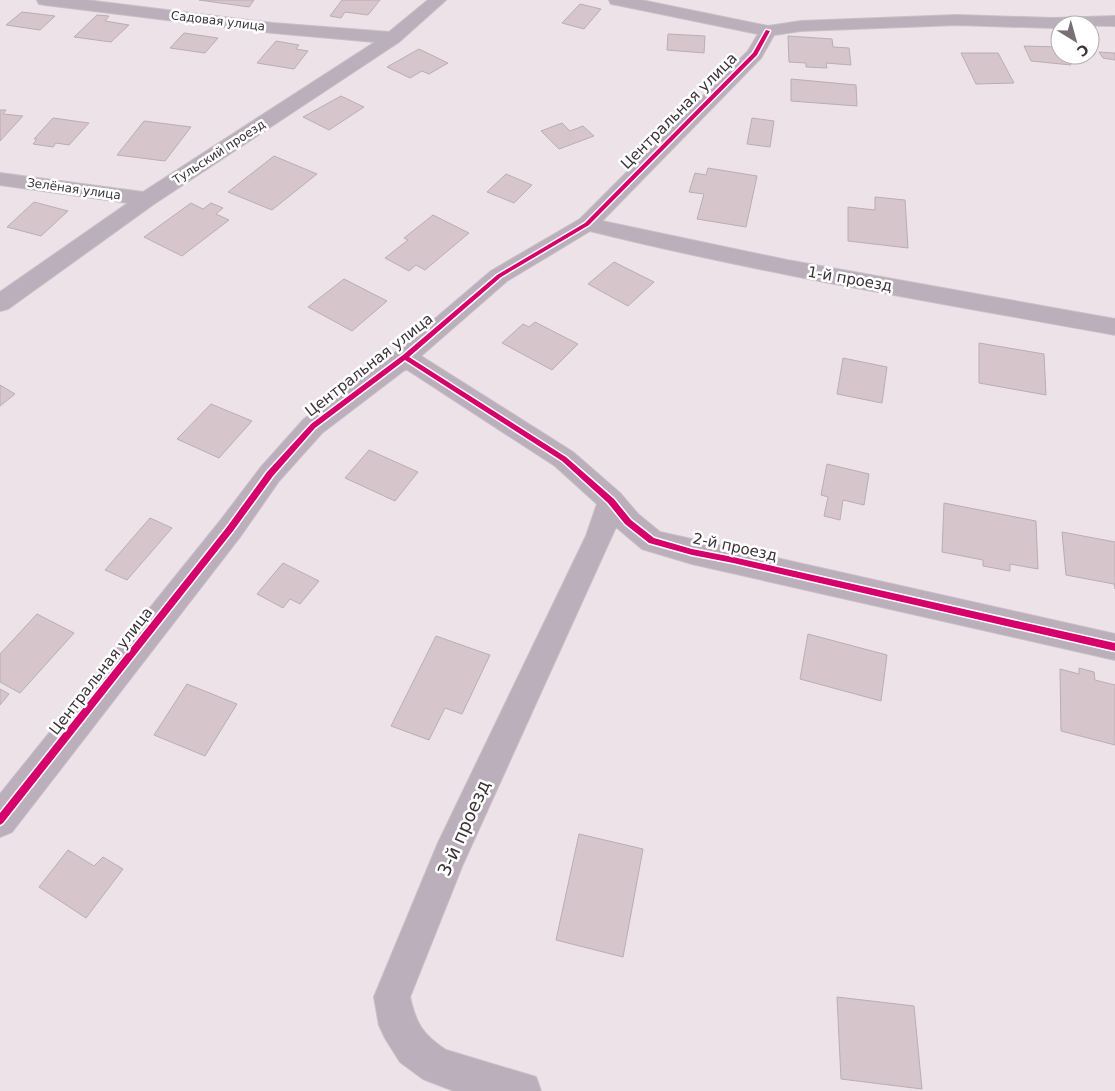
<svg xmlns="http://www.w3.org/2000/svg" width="1115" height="1091" font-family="'DejaVu Sans',sans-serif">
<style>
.building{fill:#d7c5cc;stroke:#b9aeb3}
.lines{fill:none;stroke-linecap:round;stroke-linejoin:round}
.minor-casing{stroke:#c9c0c5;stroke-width:2}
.minor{fill:#baafbb;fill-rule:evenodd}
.cycleway-casing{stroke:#fff;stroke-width:3}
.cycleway{fill:#d6006c;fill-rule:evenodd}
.labels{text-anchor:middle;stroke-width:5;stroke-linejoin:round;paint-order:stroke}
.far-street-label{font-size:12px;fill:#3a3237;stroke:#fff}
.street-label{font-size:15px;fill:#3a3237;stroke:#fff}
.near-street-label{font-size:18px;fill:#3a3237;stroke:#fff}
</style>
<rect width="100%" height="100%" fill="#eee2e9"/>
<!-- building -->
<path class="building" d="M199 0H254L249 7Z
M342 0H380L368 15 345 12 341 18 330 16Z
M580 4 601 9 584 29 562 23Z
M22 12 55 16 40 30 6 25Z
M97 15 109 16 105 21 129 25 111 42 74 37Z
M184 33 218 38 205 53 170 48Z
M668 34 705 36 704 53 667 50Z
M788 36 832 39 833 47 849 48 851 65 826 63 827 68 806 67V63L789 62Z
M276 41 299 45 296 49 308 51 294 69 257 63Z
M1024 46 1060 47V55H1066L1071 65 1031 61Z
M419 49 448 63 429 74 422 71 410 78 387 67Z
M1099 52 1115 53V60L1103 58Z
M961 53H998L1014 83 976 84Z
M791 79 856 85 857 106 791 101Z
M341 96 364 107 329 130 303 117Z
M0 110H6L3 114 23 116 0 141Z
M53 118 89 123 69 145 56 143 53 147 33 144 37 139H34Z
M752 118 774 121 770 147 747 144Z
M144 121 191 127 165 161 117 155Z
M562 123 570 131 583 126 594 136 559 149 541 131Z
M274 156 317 174 272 210 228 192Z
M708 168 757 176 746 227 697 219 704 194 689 192 695 173 706 175Z
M506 174 532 185 514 203 487 192Z
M875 197 905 200 908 248 848 241V207L875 210Z
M34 202 68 211 41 236 7 227Z
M191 203 203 209 211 203 223 208 216 214 229 220 182 256 144 237Z
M433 215 469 233 425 270 416 265 409 271 385 258 408 240 404 238Z
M614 262 654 282 628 306 588 284Z
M344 279 387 301 352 331 308 307Z
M535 322 578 344 552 370 502 343 523 324 529 327Z
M979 343 1044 354 1046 395 979 383Z
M843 358 887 367 882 403 837 394Z
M0 385 15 394 0 406Z
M211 404 252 421 219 458 177 439Z
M369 450 418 472 395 501 345 478Z
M827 464 869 474 864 505 843 500 840 520 824 516 828 497 821 495Z
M944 503 1036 521 1038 569 1010 564V571L983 566V560L942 552Z
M150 518 172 528 127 580 105 570Z
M1062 532 1115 542V589L1114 584 1066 575Z
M283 563 319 581 300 604 290 599 283 608 257 594Z
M37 614 74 633 20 693 0 682V654Z
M808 634 887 655 881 701 800 679Z
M436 636 490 655 462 714 445 708 429 740 391 726Z
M1079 668 1094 672 1095 680 1115 685V745L1061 731 1060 669 1079 674Z
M187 684 237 704 205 756 154 735Z
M0 689 9 694 0 705Z
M579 834 643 849 623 957 556 940Z
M68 850 94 866 103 857 123 869 86 918 39 887Z
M837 997 914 1006 922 1089 841 1079Z"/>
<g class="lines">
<!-- minor casing -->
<g class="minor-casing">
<path id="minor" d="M37 0H86L273 23 389 32 428 0H446L399 42 154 204 8 309 0 311V292L128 203 0 185V173L143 192 375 42 273 33 45 5 39 4Z
M609 0H641L768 26 801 21 957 15 1053 18 1115 16V26L1060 25V28H1053L957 25 801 31 774 35 761 58 602 221 787 260 1115 319V335C940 303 763 274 590 231L507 281 421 356 573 452 620 493 638 514 660 532 1115 634V660L692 564 642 549 616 527 463 864 410 997C416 1024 423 1035 446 1050L536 1077 541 1091H454L423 1079 400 1062 385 1038 379 1025 374 997 438 843 586 536 597 504 555 466 406 369 322 433 279 481 240 537 12 832 0 837V794L220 521 261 467 304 419 397 351 491 271 580 219 748 51 758 34 617 5 611 4Z"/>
</g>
<!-- minor -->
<use href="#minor" class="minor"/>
<!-- cycleway casing -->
<g class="cycleway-casing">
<path id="cycleway" d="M766 30 770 31 757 55 589 225 501 277 409 357 566 457 614 499 631 520 654 538 692 549 733 557 1115 643V651L733 563 692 555 649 543 625 524 608 503 562 461 405 360 315 428 273 476 233 531 3 823 0 825V813L227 527 267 472 311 424 403 355 497 275 585 223 753 53Z"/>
</g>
<!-- cycleway -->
<use href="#cycleway" class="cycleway"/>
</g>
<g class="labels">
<!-- far-street labels -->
<g class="far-street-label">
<text transform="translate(218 21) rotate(7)" y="4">Садовая улица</text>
<text transform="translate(219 152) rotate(-33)" y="4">Тульский проезд</text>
<text transform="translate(74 189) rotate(8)" y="4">Зелёная улица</text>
</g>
<!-- street labels -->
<g class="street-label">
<text transform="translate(679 111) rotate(-45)" y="5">Центральная улица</text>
<text transform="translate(850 279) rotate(10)" y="5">1-й проезд</text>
<text transform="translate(369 365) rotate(-38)" y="5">Центральная улица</text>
<text transform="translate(735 547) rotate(12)" y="5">2-й проезд</text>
<text transform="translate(101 671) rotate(-52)" y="5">Центральная улица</text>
</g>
<!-- near-street labels -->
<g class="near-street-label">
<text transform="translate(464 828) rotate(-66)" y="6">3-й проезд</text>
</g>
</g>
<!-- north arrow -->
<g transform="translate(1075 40) rotate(143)"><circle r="24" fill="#ffffff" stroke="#b0adaf"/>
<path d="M0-4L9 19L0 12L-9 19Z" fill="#797075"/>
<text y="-8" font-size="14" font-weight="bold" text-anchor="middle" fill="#3a3237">С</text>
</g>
</svg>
